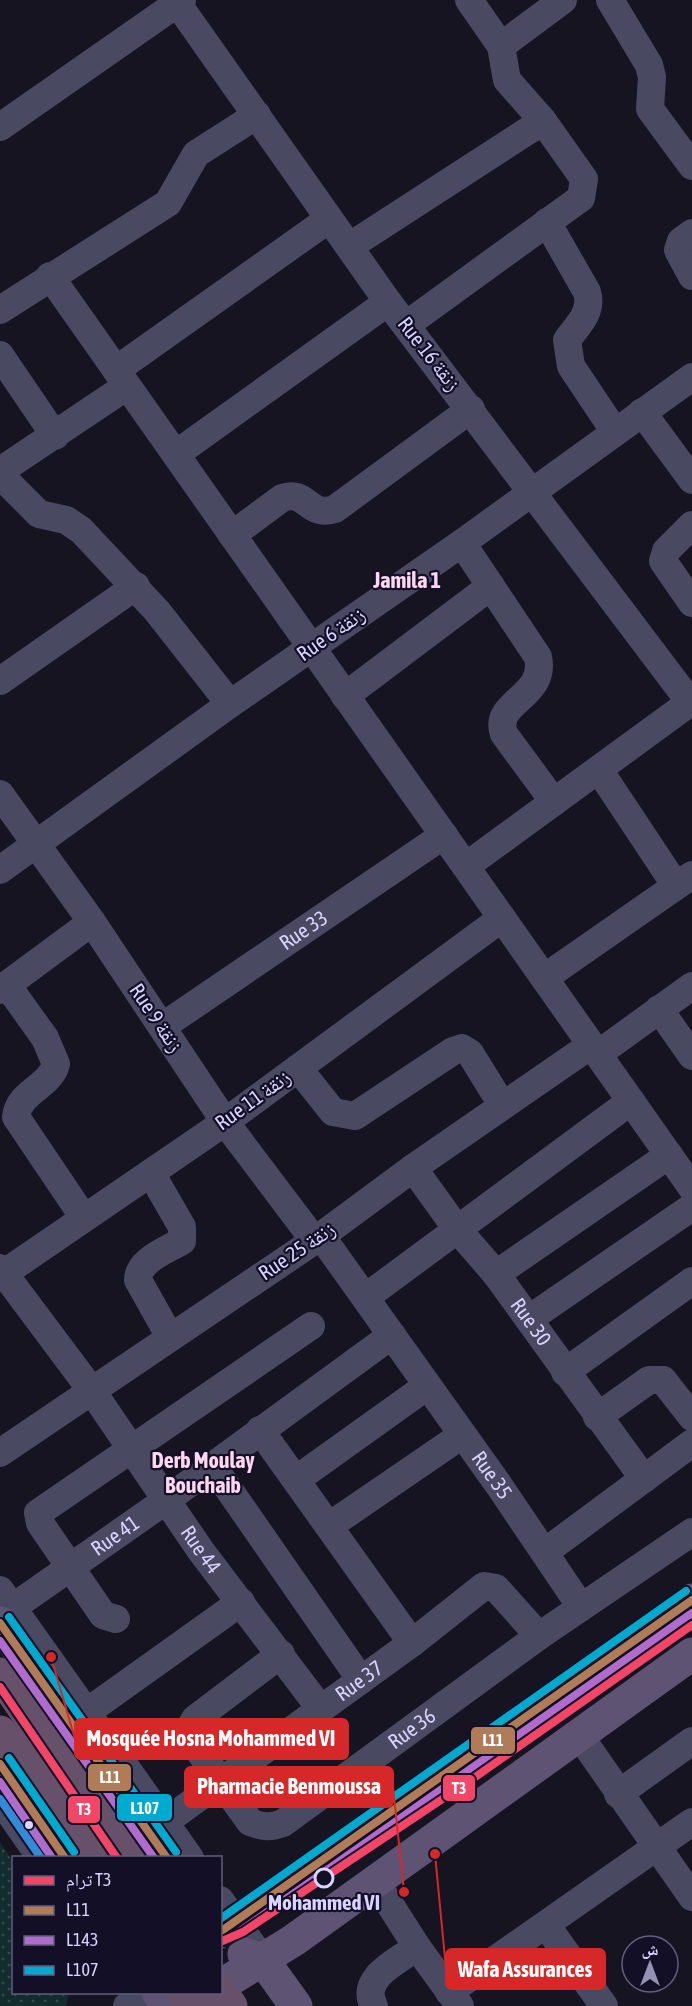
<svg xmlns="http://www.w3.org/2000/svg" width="692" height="2006" font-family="'Asap Condensed','Noto Naskh Arabic',sans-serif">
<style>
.park{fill:url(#park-dots)}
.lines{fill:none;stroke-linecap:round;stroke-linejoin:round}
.minor{stroke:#4a4962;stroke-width:28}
.major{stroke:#5e5373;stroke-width:33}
.highway{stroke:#67516a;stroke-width:33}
.bus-1-casing{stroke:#130f26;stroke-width:12}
.bus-2-casing{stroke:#130f26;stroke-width:12}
.bus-3-casing{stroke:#130f26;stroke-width:12}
.bus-4-casing{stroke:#130f26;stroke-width:12}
.bus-1{stroke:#b07c57;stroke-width:8}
.bus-2{stroke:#b06ccc;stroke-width:8}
.bus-3{stroke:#00a9ce;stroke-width:8}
.bus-4{stroke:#338bd7;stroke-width:8}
.tram-1-casing{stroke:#130f26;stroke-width:12}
.tram-1{stroke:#f34667;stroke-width:8}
.bus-dot{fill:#d9d4ff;stroke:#130f26;stroke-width:2}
.stop-dot{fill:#130f26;stroke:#d9d4ff;stroke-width:3}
.labels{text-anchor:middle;stroke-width:4.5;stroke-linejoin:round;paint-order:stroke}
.street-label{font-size:21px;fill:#d9d4ff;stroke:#130f26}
.stop-label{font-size:21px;font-weight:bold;fill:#d9d4ff;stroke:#130f26}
.neighbourhood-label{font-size:22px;font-weight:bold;fill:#ffd6f0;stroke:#130f26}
.leader{fill:none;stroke:#d62828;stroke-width:2}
.callout-dot{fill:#d62828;stroke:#130f26;stroke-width:2}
.callout{fill:#d62828;stroke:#d62828;stroke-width:2}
.callout-label{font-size:22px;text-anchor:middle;font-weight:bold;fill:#fff}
.line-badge{stroke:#130f26;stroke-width:2}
.badge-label{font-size:16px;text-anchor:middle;font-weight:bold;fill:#fff}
</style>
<defs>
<pattern id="park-dots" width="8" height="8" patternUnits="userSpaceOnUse" patternTransform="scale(1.5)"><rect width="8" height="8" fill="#132c2d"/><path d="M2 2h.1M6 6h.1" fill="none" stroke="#354a4c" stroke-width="1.8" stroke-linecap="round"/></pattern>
</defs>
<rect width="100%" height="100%" fill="#161421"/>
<!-- park -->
<path class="park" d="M0 1842 13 1862 14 1992 69 1993 66 2006H0Z"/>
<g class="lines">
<!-- minor -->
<g class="minor">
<path d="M175 0 388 302 690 702"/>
<path d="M610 0 649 65 652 77 650 109 692 166"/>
<path d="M501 46 563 0"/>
<path d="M0 127 182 0"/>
<path d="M547 222 587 292C593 312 578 325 567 340L571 366 615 432"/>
<path d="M692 233 681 241 678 250 692 276"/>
<path d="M350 246 543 121"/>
<path d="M50 276 692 1188"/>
<path d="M0 310 168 203 196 154 257 115"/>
<path d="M406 325 581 198 584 179 543 121 507 80 501 46 469 0"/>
<path d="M0 355 55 436"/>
<path d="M116 370 329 219"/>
<path d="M642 412 692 480"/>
<path d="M176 454 388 302"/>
<path d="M0 471 127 386"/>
<path d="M0 475 39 514 66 520 81 530 157 611 230 704"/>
<path d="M692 525 666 551 663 561 692 603"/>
<path d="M232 535 282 498C308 489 307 518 335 509L471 409"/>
<path d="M462 543 538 657C547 698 492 701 504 734L554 802"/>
<path d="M0 681 136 586"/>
<path d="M345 696 491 586"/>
<path d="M599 770 676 886"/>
<path d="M0 794 92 922 225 1122 314 1240"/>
<path d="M466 866 692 701"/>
<path d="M0 870 230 704 462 543 692 377"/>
<path d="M544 978 692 875"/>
<path d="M7 985 45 1038 56 1064C50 1087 18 1092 16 1117L84 1218"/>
<path d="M0 990 92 922"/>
<path d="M659 1009 692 1056"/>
<path id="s1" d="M163 1026 444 835"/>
<path d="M598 1054 692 986"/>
<path d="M298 1068 333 1112 355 1116 453 1051 462 1048 470 1053 502 1105"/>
<path id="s2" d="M413 1168 457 1229 496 1274 644 1479"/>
<path d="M151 1173 182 1227V1241C167 1250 138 1260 138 1280L170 1337"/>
<path id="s3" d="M321 1236 498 1484 581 1607"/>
<path id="s4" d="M0 1268 92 1391 201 1551 320 1708"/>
<path d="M496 1274 669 1155"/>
<path d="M0 1276 225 1122 502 918"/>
<path d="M366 1297 631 1101"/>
<path d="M529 1319 692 1207"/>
<path d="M565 1372 692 1281"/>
<path d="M597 1417 649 1380H663L692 1417"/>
<path d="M260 1430 412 1643"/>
<path d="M0 1453 321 1236 413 1168 591 1045"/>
<path d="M212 1465 361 1680"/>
<path d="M297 1479 427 1386"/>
<path d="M329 1526 462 1435"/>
<path d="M545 1552 692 1443"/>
<path d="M0 1590 190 1858"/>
<path id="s5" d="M12 1608 165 1501 392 1335"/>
<path d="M116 1619 103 1615 40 1523 38 1513 311 1326"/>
<path id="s6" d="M281 1654 195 1719 188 1731 189 1737 250 1822C263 1827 270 1828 283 1823L539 1636 692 1532"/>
<path d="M87 1712 241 1602"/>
<path d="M579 1735 692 1897"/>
<path d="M618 1794 692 1741"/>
<path d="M0 1799 41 1858"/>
<path id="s7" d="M165 1822 412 1643 484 1586 496 1588 539 1636"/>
<path d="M375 1881 417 1947 460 2006"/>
<path d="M220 1900 263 1960"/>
<path d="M546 1925 604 2006"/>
<path d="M449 1992 692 1822"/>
<path d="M127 2006 144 1992"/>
<path d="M374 2006C359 1978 397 1962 417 1947"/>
</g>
<!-- major -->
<path class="major" d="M0 1623 167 1858
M0 1764 65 1858
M220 1932 692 1600
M244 1954 263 1960 296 2006
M220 1986 294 1940 692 1654
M158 1992 168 2006"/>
<!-- highway -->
<path class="highway" d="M0 1674 128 1858
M0 1732 89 1858
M220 1991 231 2006
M184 1992 194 2006"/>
<!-- bus-1 casing -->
<g class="bus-1-casing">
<path id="bus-1" d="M0 1623 167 1858
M0 1764 65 1858
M220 1932 692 1600"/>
</g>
<!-- bus-2 casing -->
<g class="bus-2-casing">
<path id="bus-2" d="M0 1641 154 1858
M0 1782 52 1858
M226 1941 692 1613"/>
</g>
<!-- bus-3 casing -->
<g class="bus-3-casing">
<path id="bus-3" d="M9 1617 176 1852
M9 1758 74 1852
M220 1919 686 1591"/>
</g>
<!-- bus-4 casing -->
<g class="bus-4-casing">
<path id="bus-4" d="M0 1799 41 1858"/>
</g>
<!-- bus-1 -->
<use href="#bus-1" class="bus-1"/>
<!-- bus-2 -->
<use href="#bus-2" class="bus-2"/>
<!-- bus-3 -->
<use href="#bus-3" class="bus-3"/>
<!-- bus-4 -->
<use href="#bus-4" class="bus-4"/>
<!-- tram-1 casing -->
<g class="tram-1-casing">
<path id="tram-1" d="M0 1687 117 1858
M220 1942 243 1932 471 1780 692 1625"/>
</g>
<!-- tram-1 -->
<use href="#tram-1" class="tram-1"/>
</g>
<!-- markers -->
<circle class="bus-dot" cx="29" cy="1825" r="5"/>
<circle class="stop-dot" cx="324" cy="1878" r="9"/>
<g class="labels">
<!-- street labels -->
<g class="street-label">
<text transform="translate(429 354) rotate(52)" y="7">Rue 16 زنقة</text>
<text transform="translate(331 634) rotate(-35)" y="7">Rue 6 زنقة</text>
<text dy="7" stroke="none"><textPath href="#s1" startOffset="170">Rue 33</textPath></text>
<text transform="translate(156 1018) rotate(56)" y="7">Rue 9 زنقة</text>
<text transform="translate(253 1100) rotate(-36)" y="7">Rue 11 زنقة</text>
<text transform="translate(297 1251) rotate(-34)" y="7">Rue 25 زنقة</text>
<text dy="7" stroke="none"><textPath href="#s2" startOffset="194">Rue 30</textPath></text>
<text dy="7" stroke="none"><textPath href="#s3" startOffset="294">Rue 35</textPath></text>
<text dy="7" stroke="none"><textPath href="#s5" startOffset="126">Rue 41</textPath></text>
<text dy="7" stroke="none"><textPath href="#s4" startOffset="346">Rue 44</textPath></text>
<text dy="7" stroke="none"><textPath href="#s7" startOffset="240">Rue 37</textPath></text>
<text dy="7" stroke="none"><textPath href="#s6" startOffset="426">Rue 36</textPath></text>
</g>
<!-- stop labels -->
<g class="stop-label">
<text x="324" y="1910">Mohammed VI</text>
</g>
<!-- neighbourhood labels -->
<g class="neighbourhood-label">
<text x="407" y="588">Jamila 1</text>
<text x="203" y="1468">Derb Moulay<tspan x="203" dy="25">Bouchaib</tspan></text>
</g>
</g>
<!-- callouts -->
<path class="leader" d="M51 1657L75 1739M404 1892L393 1787M435 1854L446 1969"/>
<g class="callout-dot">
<circle cx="51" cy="1657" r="6"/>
<circle cx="404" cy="1892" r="6"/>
<circle cx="435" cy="1854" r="6"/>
</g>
<g class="callout">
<rect x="75" y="1719" width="273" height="40" rx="6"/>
<rect x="185" y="1767" width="208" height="40" rx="6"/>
<rect x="446" y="1949" width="159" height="40" rx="6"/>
</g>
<g class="callout-label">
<text x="211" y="1746">Mosquée Hosna Mohammed VI</text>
<text x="289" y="1794">Pharmacie Benmoussa</text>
<text x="525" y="1977">Wafa Assurances</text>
</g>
<g class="line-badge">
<rect x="470" y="1726" width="46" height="29" rx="6" fill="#b07c57"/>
<rect x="87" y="1763" width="45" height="29" rx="6" fill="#b07c57"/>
<rect x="442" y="1774" width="34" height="28" rx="6" fill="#f34667"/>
<rect x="116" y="1793" width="57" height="29" rx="6" fill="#00a9ce"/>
<rect x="67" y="1795" width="34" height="29" rx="6" fill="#f34667"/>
</g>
<g class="badge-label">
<text x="493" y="1746">L11</text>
<text x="110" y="1783">L11</text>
<text x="459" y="1794">T3</text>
<text x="145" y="1814">L107</text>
<text x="84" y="1815">T3</text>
</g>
<!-- legend -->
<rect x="12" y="1856" width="210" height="138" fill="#130f26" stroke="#625e7d" stroke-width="1.5"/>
<rect x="24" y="1876" width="30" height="9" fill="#f34667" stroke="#625e7d" stroke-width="1.5"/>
<text x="66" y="1886" font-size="18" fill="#d9d4ff">ترام T3</text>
<rect x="24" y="1906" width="30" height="9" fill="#b07c57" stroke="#625e7d" stroke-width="1.5"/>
<text x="66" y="1916" font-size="18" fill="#d9d4ff">L11</text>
<rect x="24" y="1936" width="30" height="9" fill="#b06ccc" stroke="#625e7d" stroke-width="1.5"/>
<text x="66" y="1946" font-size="18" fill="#d9d4ff">L143</text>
<rect x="24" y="1966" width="30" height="9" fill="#00a9ce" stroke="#625e7d" stroke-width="1.5"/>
<text x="66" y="1976" font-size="18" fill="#d9d4ff">L107</text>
<!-- north arrow -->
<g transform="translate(650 1964)"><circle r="28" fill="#130f26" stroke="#625e7d" stroke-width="1.5"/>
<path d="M0-4.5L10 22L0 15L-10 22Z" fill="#9591b1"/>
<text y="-9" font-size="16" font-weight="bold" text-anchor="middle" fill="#d9d4ff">ش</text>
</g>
</svg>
